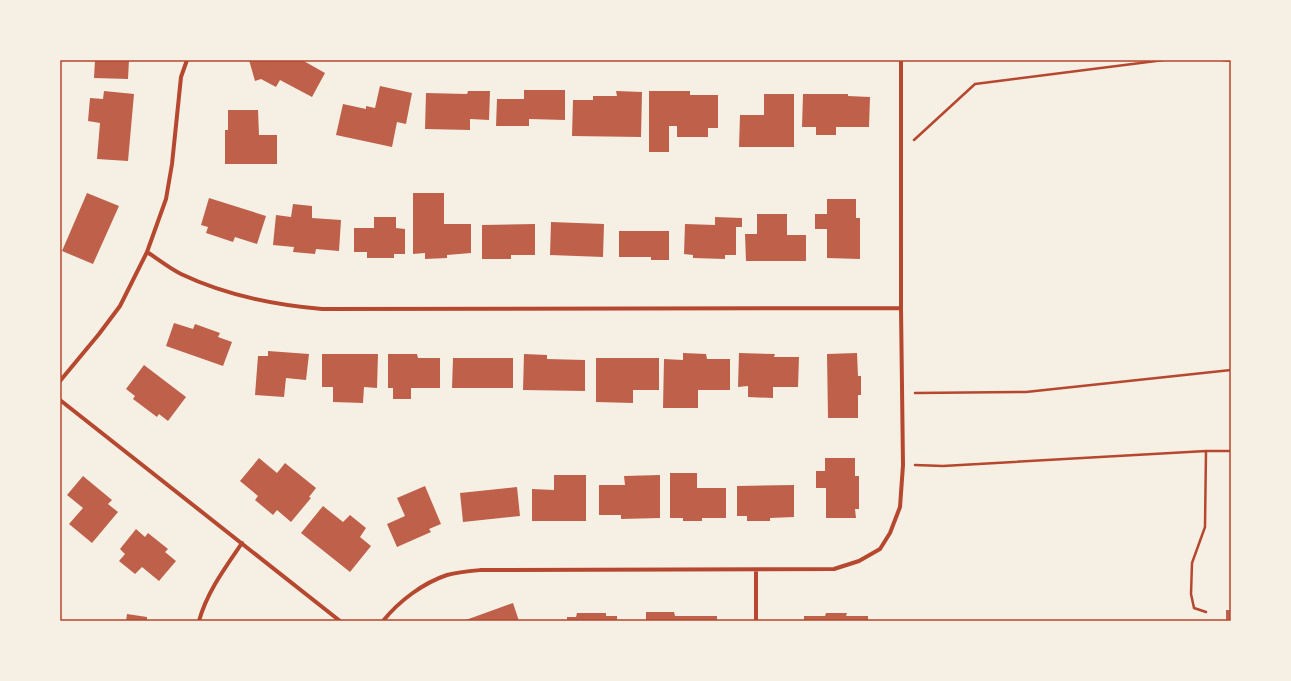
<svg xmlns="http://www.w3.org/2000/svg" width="1291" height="681" font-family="Lora,serif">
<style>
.building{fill:#bf614a}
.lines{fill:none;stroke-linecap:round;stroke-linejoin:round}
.path{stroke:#b5482f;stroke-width:2.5}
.minor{stroke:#b5482f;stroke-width:4}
.neatline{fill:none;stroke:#b5482f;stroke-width:1.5}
</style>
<rect width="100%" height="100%" fill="#f6efe4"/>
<!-- building -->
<path class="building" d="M95 60H129L128 79 94 78Z
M249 60H302L325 73 312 97 280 80 276 87 261 79 255 81Z
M380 86 412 93 406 124 397 122 392 147 336 135 343 104 366 109V106L375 108Z
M524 90H565V120L529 119V126H496L497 99H524Z
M104 91 134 94 128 161 97 159 100 123 88 121 90 98 103 99Z
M468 91H490L489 120 470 119V130L425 129 426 93 467 94Z
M616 91 642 92 641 137 572 136 573 100H593V96H617Z
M649 91H690V95H718V128H708V137H677V126H669V152H649Z
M764 94H794V147H739L740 115H764Z
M803 94H848V96L870 97 869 127H836V135H816V127H802Z
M228 110H258L259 135H277V164H225V130H228Z
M87 193 119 206 93 264 62 251Z
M413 193H444V224H471V253L447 255V258L425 259V253L413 254Z
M209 198 266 216 257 244 235 237 233 242 206 233 208 227 201 225Z
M827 199H856V218H860V259L827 258V229H815V214H827Z
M293 204 312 206V218L341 220 339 251 316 249 315 254 293 252 294 247 273 245 276 215 291 217Z
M757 214H787V235H806V261H746L745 234H757Z
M374 217H396V228L405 229V254H394V258H367V252H354V228H374Z
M715 217 742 218V227H736V255H725V259L693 258V255L684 254 685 224 715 225Z
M551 222 604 224 603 257 550 255Z
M535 224V255H511V259H482V225Z
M619 231H669V260H651V257H619Z
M174 323 193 329 195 324 220 333 218 337 232 342 223 366 166 346Z
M268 351 309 354 306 380 286 378 284 397 255 395 258 356H268Z
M683 353 706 354 707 359H730V390H698V408H663L664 359 683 360Z
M739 353 775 354 774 357H799L798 387H773V398L748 397V386L738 387Z
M857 353 858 376H861V395H858V418H828L827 354Z
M322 354H378L377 388 364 387 363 403 333 402V387H322Z
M388 354H417L418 358H440V388H411V399H393V388H388Z
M524 354 547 355V359L585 360V391L523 390Z
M453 358H513V388H452Z
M596 358H659V390H633V403L596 402Z
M144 365 186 397 168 421 159 414 157 417 133 399 135 396 126 389Z
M259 458 277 473 285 463 316 488 309 497 311 498 291 522 277 510 273 515 255 500 258 496 240 481Z
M825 458H855V476H859V509H855L856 518H826V488H816V471H825Z
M670 473H697V488H726V518H702V521H683V518H670Z
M554 475H586V521H532V489L554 490Z
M660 475V518L621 519V515H599V485H625L624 476Z
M83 476 112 500 108 504 118 512 92 543 69 524 83 508 67 495Z
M794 485V517L770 518V521H747V516H737V486Z
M425 486 441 524 429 529 431 532 397 547 387 524 405 516 397 498Z
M517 487 520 516 463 522 460 493Z
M323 506 343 522 350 515 366 528 360 537 371 546 350 572 301 533Z
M136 529 145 537 148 533 168 549 165 552 176 561 159 581 142 567 135 574 119 561 125 554 120 549Z
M513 603 519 621H463Z
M1226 610H1231V621H1226Z
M646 612H674L675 616H717V621H646Z
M577 613H606V616H617V621H567V617H576Z
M826 613H847L846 616H868V621H804V616H825Z
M127 614 147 617V621H126Z"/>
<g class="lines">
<!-- path -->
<path class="path" d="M1222 60 1231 61
M914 140 975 84 1164 60
M915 393 1026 392 1231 370
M1206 451 1205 527 1192 563 1191 594 1194 608 1206 612
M915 465 943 466 1206 451H1231"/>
<!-- minor -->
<path class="minor" d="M147 252C158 259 169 268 181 274 225 295 274 305 322 309L901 308
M60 381 99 334 120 306 147 252 166 199 172 164 181 77 187 60
M60 400 340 621
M756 570V621
M199 621C207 592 225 568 242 543
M383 621C399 601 423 583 447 575 458 572 470 571 481 570L834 569 859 561 880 549 890 533 900 507 903 465 901 308V60"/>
</g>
<!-- border -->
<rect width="1291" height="681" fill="none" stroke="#f6efe4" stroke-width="122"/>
<rect x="61" y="61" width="1169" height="559" class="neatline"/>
</svg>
